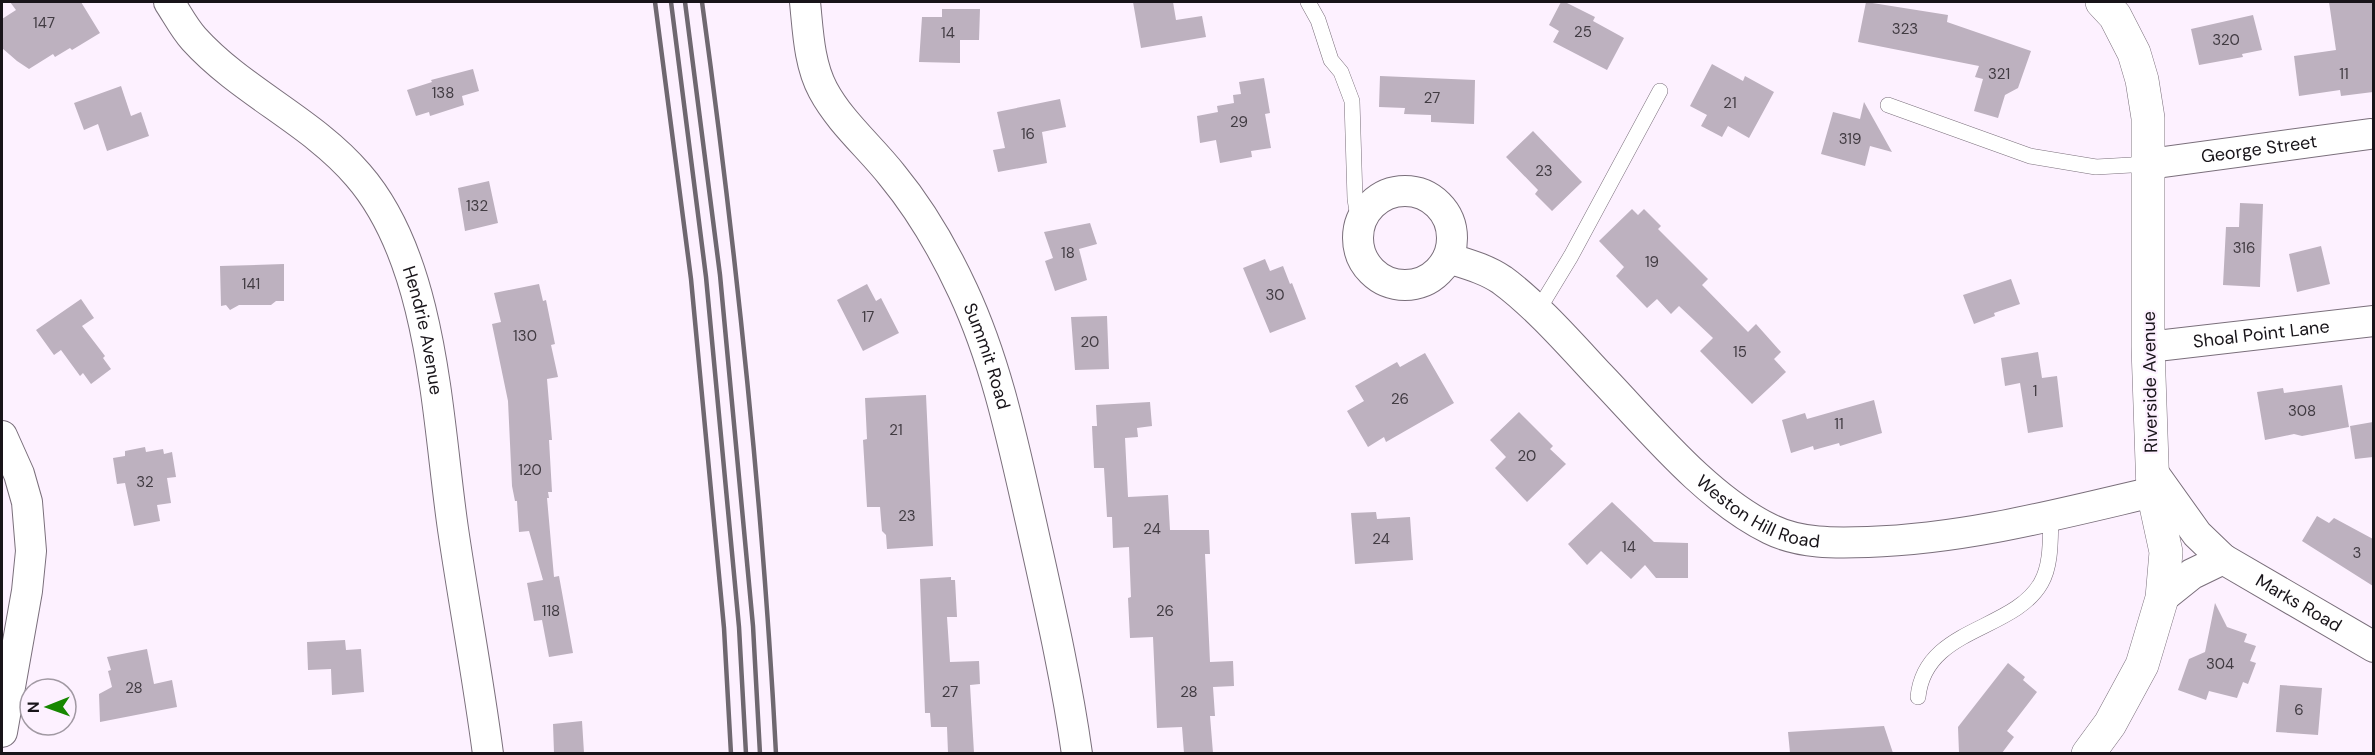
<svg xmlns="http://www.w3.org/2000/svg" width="2375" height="755" font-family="'DM Sans',sans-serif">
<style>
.building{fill:#bdb1bf}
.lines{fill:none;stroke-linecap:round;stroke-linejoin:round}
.service-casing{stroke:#7a6f7b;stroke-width:16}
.minor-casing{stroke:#7a6f7b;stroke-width:32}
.tertiary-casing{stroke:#7a6f7b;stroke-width:34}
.service{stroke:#fff;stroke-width:15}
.minor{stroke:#fff;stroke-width:30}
.tertiary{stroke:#fff;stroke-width:33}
.rail{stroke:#6f6870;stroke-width:4.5}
.labels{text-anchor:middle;stroke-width:4.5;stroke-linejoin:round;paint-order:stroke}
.number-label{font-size:15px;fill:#413b42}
.street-label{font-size:18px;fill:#181419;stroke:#fdf1ff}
</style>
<rect width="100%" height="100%" fill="#fdf1ff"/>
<!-- building -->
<path class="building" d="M10 2H81L100 33 72 50 70 48 55 57 53 54 29 69 17 61 2 48V19L16 10Z
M1133 2H1173L1176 20 1202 16 1206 37 1141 48Z
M1561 2H1565L1595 17 1593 21 1624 38 1607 70 1553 42 1559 31 1549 25Z
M1866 2 1948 15 1947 22 2031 51 2018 88 2005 95 1998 118 1974 111 1983 79 1975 77 1979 66 1858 42Z
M2329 2H2373V92L2341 96 2340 90 2299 96 2294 56 2336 50Z
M942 9H980L979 40H960V63L919 62 922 17H942Z
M2253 15 2262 50 2242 54 2243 57 2199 65 2191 29Z
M1712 64 1743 81 1745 76 1774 92 1749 138 1728 126 1722 137 1701 126 1707 115 1690 106Z
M473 69 479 91 462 96 464 105 430 116 429 112 416 116 407 90 432 82 431 80Z
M1380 76 1475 80 1474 124 1431 122V115L1404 114 1405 108 1379 107Z
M1264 78 1270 113 1265 114 1271 148 1251 151 1252 157 1220 163 1216 140 1200 143 1197 116 1218 112 1217 106 1234 103 1233 95 1241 94 1239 82Z
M121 86 131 116 141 112 149 136 107 151 98 124 84 130 74 103Z
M1060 99 1066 127 1042 132 1047 163 998 172 993 150 1005 148 997 112Z
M1864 102 1892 152 1870 146 1865 166 1821 154 1833 112 1860 119Z
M1533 131 1582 182 1552 211 1535 194 1538 190 1506 157Z
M489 181 498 223 465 231 458 188Z
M2240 203 2263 204 2260 287 2223 285 2226 227H2239Z
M1632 209 1638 215 1644 209 1661 226 1658 229 1708 279 1702 285 1748 332 1756 324 1781 352 1774 359 1786 372 1752 404 1700 351 1713 338 1679 306 1671 314 1657 299 1647 308 1616 276 1624 267 1599 241Z
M1090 223 1097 244 1079 249 1087 280 1055 291 1045 261 1053 258 1044 232Z
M2321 246 2330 284 2297 292 2289 254Z
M1265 259 1270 271 1283 266 1290 284 1292 283 1306 319 1270 333 1243 268Z
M284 264V301H276L271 305H239L230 310 226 305 221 306 220 266Z
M2011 279 2020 304 1994 313 1995 316 1974 324 1963 295Z
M539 284 543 301 546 300 555 344 551 345 558 377 547 379 552 440H549L552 492H548L549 498H547L554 577 559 576 573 653 549 657 542 620 534 621 527 583 543 580 529 531 519 532 517 501H515L512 486 508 401 492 324 501 322 494 293Z
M867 284 876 301 881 298 899 333 863 351 837 300Z
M81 299 94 318 82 326 105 356 103 358 111 369 91 384 83 373 80 376 61 350 54 355 36 330Z
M1107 316 1109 369 1075 370 1071 317Z
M2038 352 2042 378 2057 376 2063 427 2028 433 2020 383 2005 386 2001 358Z
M1425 353 1454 403 1386 442 1384 437 1368 447 1347 411 1364 401 1355 386 1397 362 1400 367Z
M2342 385 2349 427 2302 436 2294 434 2265 440 2257 392 2283 388 2284 393Z
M926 395 933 546 887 549 886 535 882 531 880 507H867L863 440 867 439 865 398Z
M1874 400 1882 433 1840 446 1839 443 1814 450 1813 446 1791 453 1782 420 1805 413 1807 419Z
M1150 402 1152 426 1137 428 1138 437 1125 438 1128 497 1168 495 1170 530H1209L1210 554H1205L1210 662 1233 661 1234 686 1213 687 1215 716H1210L1213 753H1184L1182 727 1157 728 1153 637 1130 638 1128 598 1131 597 1129 547 1113 548 1112 517H1107L1104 468H1094L1092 426H1097L1096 405Z
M1519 412 1553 446 1550 449 1566 464 1527 502 1495 468 1506 457 1490 440Z
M2373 422V457L2355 459 2350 426Z
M145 447 146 452 163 449 164 454 172 452 176 477 167 478 171 503 157 505 160 521 134 526 125 483 117 484 113 458 125 456V451Z
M1612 502 1654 542 1688 543V578H1656L1645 565 1631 579 1601 551 1587 565 1568 544Z
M1376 512 1377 519 1410 517 1413 560 1355 564 1351 513Z
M2317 516 2329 523 2334 518 2373 539V586L2302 541Z
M951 577V580H955L957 617H947L950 662 979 661 980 684 970 685 974 753H948L947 727H931L930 713H925L920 579Z
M2215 603 2227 627 2247 634 2244 642 2256 646 2250 661 2256 663 2248 684 2243 682 2237 698 2209 691 2206 700 2178 690 2189 659 2205 652Z
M345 640 346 650 361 649 364 692 332 695 331 669 308 670 307 642Z
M147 649 154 684 172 680 177 707 100 722 99 694 112 687 108 671 111 670 107 657Z
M2008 663 2025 677 2023 680 2037 692 2007 731 2014 737 2002 753H1959L1958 727Z
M2280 685 2322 688 2318 735 2276 732Z
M582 721 584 753H554L553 724Z
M1884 726 1893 753H1790L1788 732Z"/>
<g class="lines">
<!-- service casing -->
<g class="service-casing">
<path id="service" d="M1308 2 1318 20 1331 60 1341 72 1352 101 1355 199 1359 224
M1888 105 2030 156 2096 167 2149 164
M1537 312 1571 256 1660 91
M1918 697C1925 627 2013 632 2041 583 2052 564 2050 537 2051 515"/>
</g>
<!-- minor casing -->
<g class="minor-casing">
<g id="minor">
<path id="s1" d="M169 2C177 14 184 28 194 39 242 92 312 121 358 175 434 262 437 419 453 529 464 604 478 678 488 754"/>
<path id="s2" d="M805 2C808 31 809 64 823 90 840 122 870 147 892 175 920 209 944 250 963 291 997 364 1013 443 1031 522 1048 599 1066 676 1077 754"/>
<path id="s3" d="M2149 164 2370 134"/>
<circle cx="1405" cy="238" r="47"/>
<path id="s4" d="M1448 258C1467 264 1486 269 1502 280 1535 304 1571 345 1599 375 1649 427 1706 498 1770 529 1800 544 1835 543 1868 542 1965 539 2059 514 2153 492"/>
<path id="s5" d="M2148 347 2374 321"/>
<path d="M2 436 19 474 27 502 31 551 27 591 2 732"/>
<path id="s6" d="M2152 471 2197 534 2223 559 2374 647"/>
<path d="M2162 598 2192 574 2223 559"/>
</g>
</g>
<!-- tertiary casing -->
<g class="tertiary-casing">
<path id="tertiary" d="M2088 754 2110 724 2142 665 2162 598 2166 552 2153 492 2148 347V118L2142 80 2134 53 2115 16 2102 2"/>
</g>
<!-- service -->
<use href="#service" class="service"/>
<!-- minor -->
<use href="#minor" class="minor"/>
<!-- tertiary -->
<use href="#tertiary" class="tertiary"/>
<!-- rail -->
<path class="rail" d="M655 2 691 279 724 628 731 754
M671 2 706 277 739 627 746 754
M685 2 720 275 753 626 760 754
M702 2C736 251 763 502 776 754"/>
</g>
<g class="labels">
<!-- number labels -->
<g class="number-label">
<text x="44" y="28">147</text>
<text x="1905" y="34">323</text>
<text x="1583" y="37">25</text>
<text x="948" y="38">14</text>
<text x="2226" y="45">320</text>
<text x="1999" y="79">321</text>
<text x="2344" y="79">11</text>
<text x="443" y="98">138</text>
<text x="1432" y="103">27</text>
<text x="1730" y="108">21</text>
<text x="1239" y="127">29</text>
<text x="1028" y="139">16</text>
<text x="1850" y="144">319</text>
<text x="1544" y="176">23</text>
<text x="477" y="211">132</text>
<text x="2244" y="253">316</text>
<text x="1068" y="258">18</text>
<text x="1652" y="267">19</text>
<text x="251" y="289">141</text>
<text x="1275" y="300">30</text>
<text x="868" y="322">17</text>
<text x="525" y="341">130</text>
<text x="1090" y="347">20</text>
<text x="1740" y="357">15</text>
<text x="2035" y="396">1</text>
<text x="1400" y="404">26</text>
<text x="2302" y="416">308</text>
<text x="1839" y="429">11</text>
<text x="896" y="435">21</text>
<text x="1527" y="461">20</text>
<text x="530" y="475">120</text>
<text x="145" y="487">32</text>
<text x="907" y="521">23</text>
<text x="1152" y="534">24</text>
<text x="1381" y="544">24</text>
<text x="1629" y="552">14</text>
<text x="2357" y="558">3</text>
<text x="551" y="616">118</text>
<text x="1165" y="616">26</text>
<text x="2220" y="669">304</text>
<text x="134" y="693">28</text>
<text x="950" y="697">27</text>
<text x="1189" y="697">28</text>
<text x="2299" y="715">6</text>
</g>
<!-- street labels -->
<g class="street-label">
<text dy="6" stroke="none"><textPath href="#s3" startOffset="111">George Street</textPath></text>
<text dy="6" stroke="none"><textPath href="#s1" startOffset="429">Hendrie Avenue</textPath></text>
<text dy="6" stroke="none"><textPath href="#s5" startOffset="114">Shoal Point Lane</textPath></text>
<text dy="6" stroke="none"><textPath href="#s2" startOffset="406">Summit Road</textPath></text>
<text transform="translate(2150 382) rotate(-91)" y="6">Riverside Avenue</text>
<text dy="6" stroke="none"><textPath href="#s4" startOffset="408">Weston Hill Road</textPath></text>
<text dy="6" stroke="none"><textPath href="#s6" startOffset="201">Marks Road</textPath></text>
</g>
</g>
<!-- border -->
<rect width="2375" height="755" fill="none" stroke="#181419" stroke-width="6"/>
<!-- north arrow -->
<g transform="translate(48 707) rotate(269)"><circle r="28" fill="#fdf1ff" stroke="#a199a3" stroke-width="1.5"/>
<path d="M0-4.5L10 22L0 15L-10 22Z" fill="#178700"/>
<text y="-9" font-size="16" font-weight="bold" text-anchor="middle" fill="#181419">N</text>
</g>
</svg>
